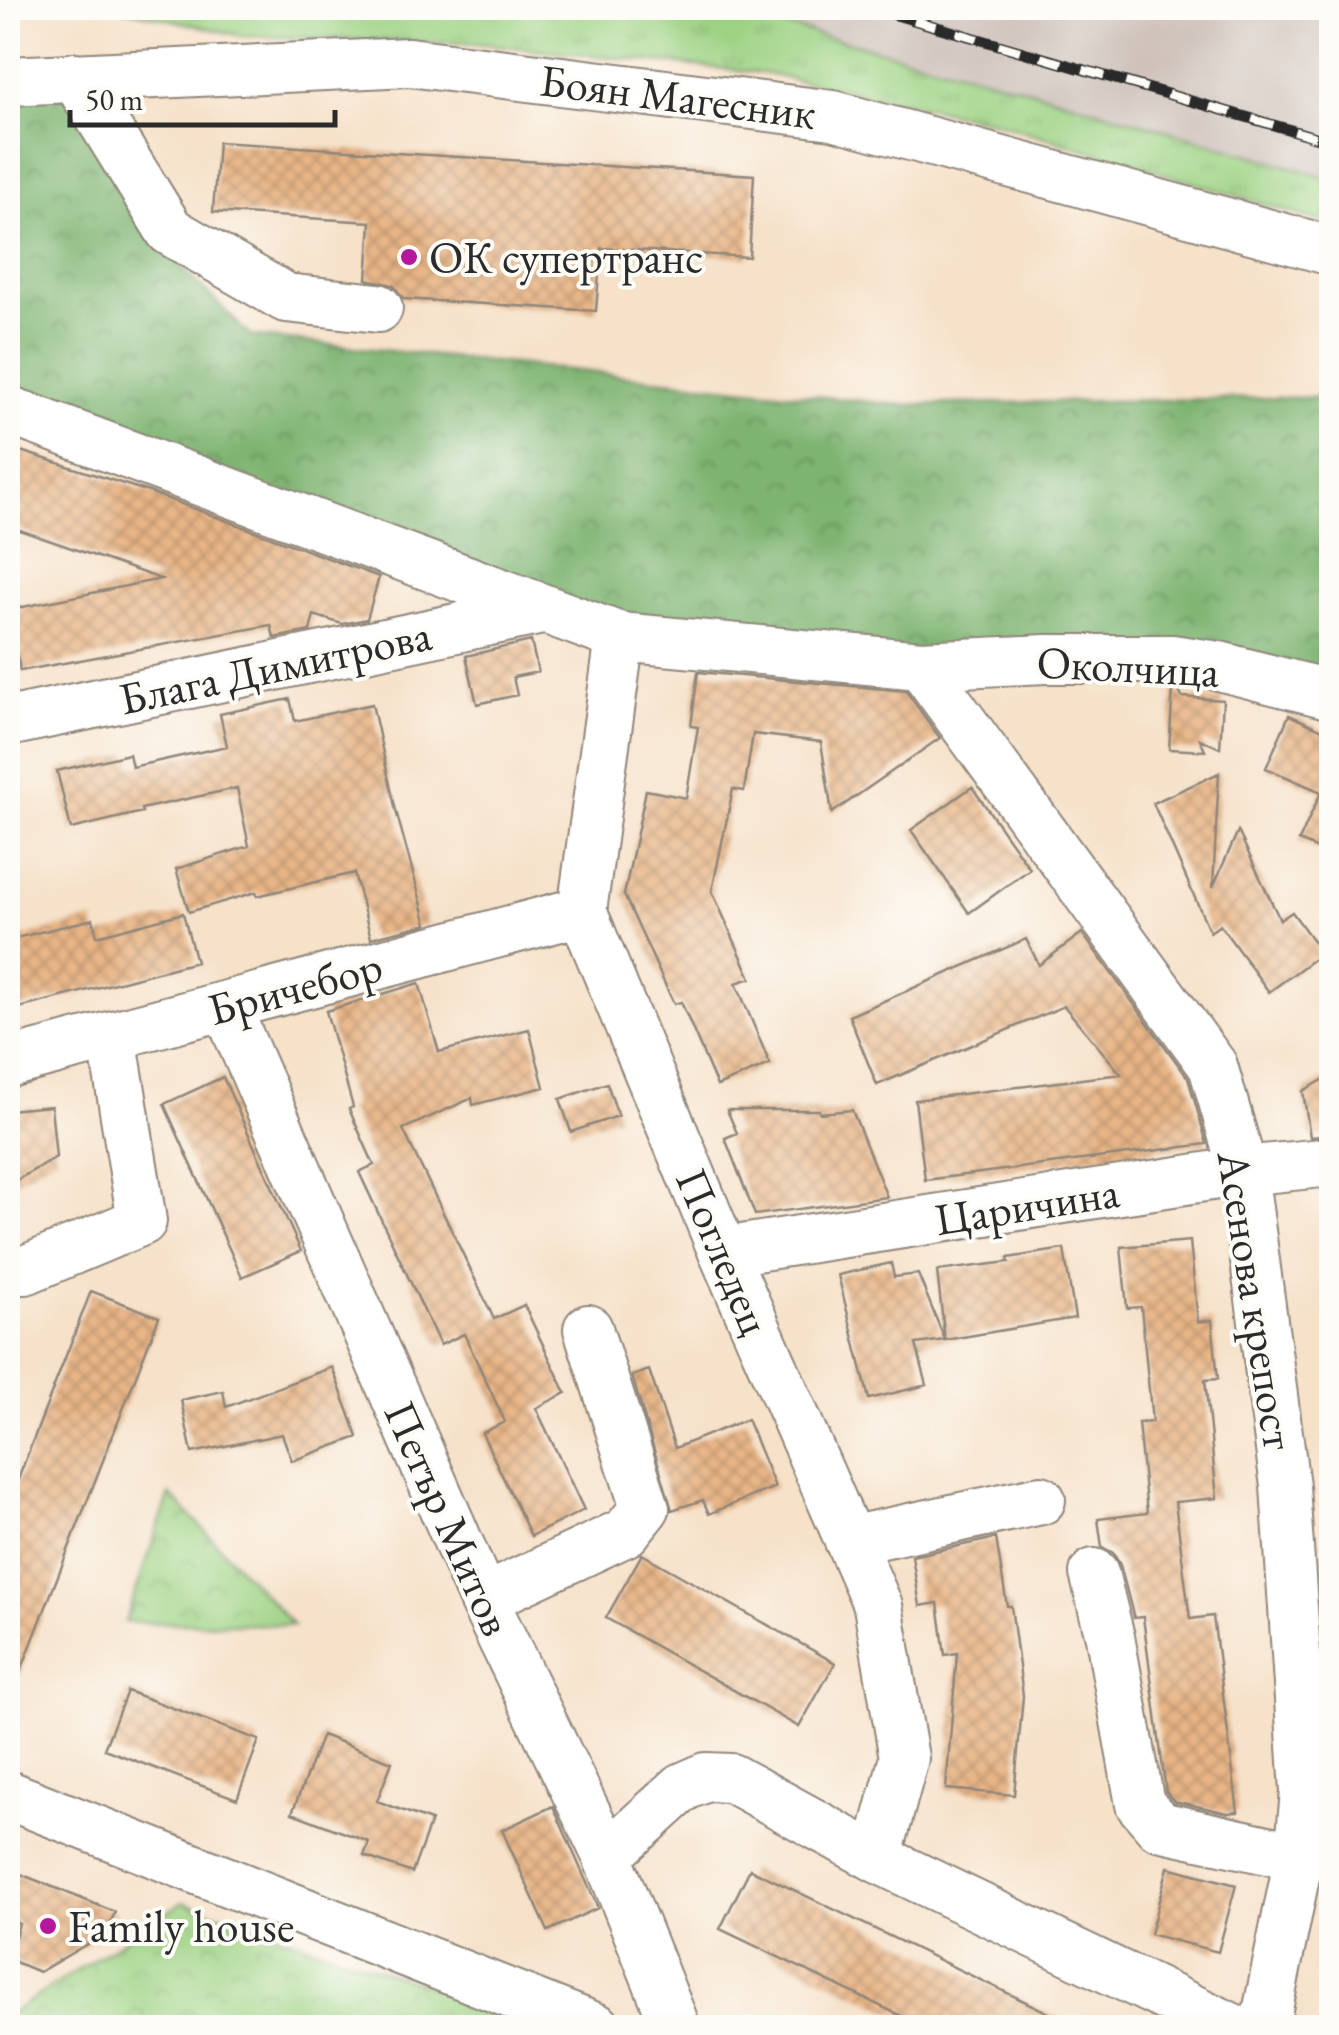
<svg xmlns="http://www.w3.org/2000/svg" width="1339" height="2035" font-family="'EB Garamond',serif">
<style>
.railway{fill:#cec1ba}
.grass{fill:url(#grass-tufts);stroke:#647e57;stroke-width:2.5}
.forest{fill:url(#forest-crowns);stroke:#54704e;stroke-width:2.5}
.park{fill:url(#park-crowns);stroke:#647e57;stroke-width:2.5}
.building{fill:url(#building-cross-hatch)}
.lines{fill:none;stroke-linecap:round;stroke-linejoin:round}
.minor-casing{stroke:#90867a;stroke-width:52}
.minor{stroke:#fff;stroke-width:48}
.rail-casing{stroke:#2b2b2b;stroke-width:11}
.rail{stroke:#fdfcf7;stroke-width:8;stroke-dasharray:22;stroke-linecap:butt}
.poi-dot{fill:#b5179e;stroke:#fdfcf7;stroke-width:4}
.labels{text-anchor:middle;stroke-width:8;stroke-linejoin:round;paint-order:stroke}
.street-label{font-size:45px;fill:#2b2b2b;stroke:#fdfcf7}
.poi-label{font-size:45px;fill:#2b2b2b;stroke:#fdfcf7;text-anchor:start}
</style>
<defs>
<pattern id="grass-tufts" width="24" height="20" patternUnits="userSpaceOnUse" patternTransform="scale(2.5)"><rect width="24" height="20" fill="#9dd283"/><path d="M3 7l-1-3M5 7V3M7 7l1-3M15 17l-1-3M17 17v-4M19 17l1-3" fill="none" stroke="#87b471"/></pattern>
<pattern id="forest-crowns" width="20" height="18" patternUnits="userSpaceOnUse" patternTransform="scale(2.5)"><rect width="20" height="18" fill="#7eb471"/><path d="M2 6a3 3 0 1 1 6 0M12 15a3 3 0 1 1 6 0" fill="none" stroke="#67935d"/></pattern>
<pattern id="park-crowns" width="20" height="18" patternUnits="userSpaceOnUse" patternTransform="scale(2.5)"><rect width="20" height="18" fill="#9dd283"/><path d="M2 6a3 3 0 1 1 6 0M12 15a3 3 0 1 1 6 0" fill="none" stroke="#87b471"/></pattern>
<pattern id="building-cross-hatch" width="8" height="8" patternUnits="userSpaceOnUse" patternTransform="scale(2.5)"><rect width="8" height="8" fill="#e9b687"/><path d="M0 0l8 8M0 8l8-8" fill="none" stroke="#bd946f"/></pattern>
</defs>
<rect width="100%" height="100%" fill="#fdfcf7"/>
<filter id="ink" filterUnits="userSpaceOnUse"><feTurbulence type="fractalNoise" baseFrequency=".01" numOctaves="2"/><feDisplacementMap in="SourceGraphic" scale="20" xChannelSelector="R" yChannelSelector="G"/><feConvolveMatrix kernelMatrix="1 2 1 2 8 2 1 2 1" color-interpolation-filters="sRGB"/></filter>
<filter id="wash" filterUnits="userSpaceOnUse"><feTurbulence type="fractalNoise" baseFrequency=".0048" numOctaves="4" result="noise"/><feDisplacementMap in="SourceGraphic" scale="40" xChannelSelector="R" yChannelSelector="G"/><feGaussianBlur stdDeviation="2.25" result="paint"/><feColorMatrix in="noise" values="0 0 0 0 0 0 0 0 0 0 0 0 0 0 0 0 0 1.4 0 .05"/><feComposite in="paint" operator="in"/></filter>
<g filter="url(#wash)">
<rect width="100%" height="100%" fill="#f6e1c9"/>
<!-- railway -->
<path class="railway" d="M716 8H1331V179L1017 86Z"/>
<!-- grass -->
<path class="grass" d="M120 8H716L1017 86 1331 179V225L992 121 762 73 485 44 242 36Z"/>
<!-- forest -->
<path class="forest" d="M75 77 167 252 250 336 900 405 1331 397V695L620 637 8 410V81Z"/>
<!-- park -->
<path class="park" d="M170 1494 293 1625 125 1622Z
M183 1902 499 2010 507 2027 8 2028V2015Z"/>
<g id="blocks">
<!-- building -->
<path class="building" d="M218 142 754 175 749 257 601 248 596 311 404 299 393 285 367 279 371 222 213 212Z
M8 447 149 492 379 577 367 619 342 624 314 615 310 631 274 638 271 625 20 671 8 610 161 579 8 526Z
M531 641 538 672 513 677 517 695 477 704 466 656Z
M698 672 906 691 940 738 832 813 821 742 753 734 744 791 733 789 712 891 751 978 736 983 770 1064 717 1086 681 1002 674 1004 624 895 646 790 686 798 698 727 691 726Z
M1173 687 1177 688 1182 697 1223 700 1220 748 1200 739 1205 751 1169 749Z
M290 699 295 721 372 704 396 811 427 924 371 938 354 873 257 896 256 892 189 912 176 869 249 846 237 788 141 809 142 812 71 829 57 771 129 754 132 767 227 746 220 714Z
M1289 715 1332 734V855L1299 841 1321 792 1266 768Z
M1219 773 1213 887 1238 831 1280 920 1292 912 1322 953 1269 992 1220 925 1210 932 1153 803Z
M972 787 1030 869 969 913 911 830Z
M183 913 196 962 8 1011V940L93 919 97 936Z
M1082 933 1188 1078 1207 1144 925 1180 915 1100 1121 1074 1064 1006 877 1085 849 1016 1026 939 1039 965Z
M419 983 439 1052 529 1029 544 1087 473 1105 472 1098 403 1129 494 1319 524 1305 566 1393 536 1408 584 1510 531 1536 482 1433 505 1422 464 1334 440 1345 359 1172 374 1165 349 1109 353 1107 326 1011Z
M1332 1075V1135L1310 1137 1303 1091Z
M223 1077 301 1251 242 1277 164 1104Z
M607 1083 618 1116 571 1132 560 1099Z
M51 1106 56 1157 8 1185V1110Z
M727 1110H819L820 1113 852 1110 887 1197 755 1215 725 1138 737 1133Z
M1190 1241 1198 1322 1212 1320 1218 1379 1205 1380 1217 1498 1175 1502 1190 1619 1213 1616 1238 1812 1228 1813 1174 1801 1166 1792 1143 1617 1134 1618 1120 1565 1113 1553 1102 1547 1098 1519 1147 1513 1138 1423 1152 1422 1141 1307 1127 1308 1121 1247Z
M1064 1249 1075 1318 945 1340 937 1271 1009 1262 1008 1258Z
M891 1263 894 1277 918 1274 945 1340 916 1344 927 1385 869 1399 838 1275Z
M91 1291 159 1317 8 1704V1505Z
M332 1367 358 1437 292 1461 282 1434 192 1453 181 1400 223 1391 226 1407Z
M649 1370 675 1448 747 1419 775 1487 709 1514 703 1500 672 1510 632 1376Z
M996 1538 1007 1606H1011L1023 1696 1014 1795 946 1789 957 1653 945 1655 938 1603 920 1606 912 1556Z
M642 1554 835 1663 799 1727 606 1618Z
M127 1691 259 1740 237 1799 104 1749Z
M322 1735 392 1762 377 1801 431 1821 412 1873 364 1856 369 1842 292 1813Z
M553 1806 598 1908 548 1931 502 1830Z
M1168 1867 1236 1885 1218 1952 1150 1934Z
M8 1869 115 1912 106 1933 39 1972 8 1959 19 1924 8 1919Z
M750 1869 1080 2028H926L720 1929Z"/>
</g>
</g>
<g filter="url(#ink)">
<use href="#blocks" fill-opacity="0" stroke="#90867a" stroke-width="2.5"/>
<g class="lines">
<!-- minor casing -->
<g class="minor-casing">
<path id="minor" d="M75 77 170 231 286 298 378 308
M8 81 409 62 833 115 1332 251
M8 410 620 637 921 665 1046 659H1172L1219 666 1332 695
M620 637 582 911 723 1252 878 1606 904 1758 877 1858
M921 665 1213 1066 1243 1171 1285 1486 1305 1791 1299 1857 1264 2028
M8 722 542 610
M226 1006 483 1599 607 1856 676 2028
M8 1063 582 911
M723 1252 1243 1171 1332 1162
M8 1270H25L142 1221 112 1036
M849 1541 1041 1500
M1094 1573 1110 1637 1140 1804 1159 1826 1299 1857
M483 1599 626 1532 645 1508 588 1329
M8 1795 597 2028
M607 1856 683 1787 706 1777 731 1778 877 1858 1232 2028"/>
</g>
<!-- minor -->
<use href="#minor" class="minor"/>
<!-- rail casing -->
<g class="rail-casing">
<path id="rail" d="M872 8 1332 142"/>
</g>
<!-- rail -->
<use href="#rail" class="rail"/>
</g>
</g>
<!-- markers -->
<g class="poi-dot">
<circle cx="409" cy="257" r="10"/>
<circle cx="48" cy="1926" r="10"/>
</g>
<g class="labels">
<!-- street labels -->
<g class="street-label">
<text transform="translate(678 96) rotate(7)" y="16">Боян Магесник</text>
<text transform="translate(275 666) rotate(-12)" y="16">Блага Димитрова</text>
<text transform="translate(1128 666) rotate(3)" y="16">Околчица</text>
<text transform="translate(295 987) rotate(-15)" y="16">Бричебор</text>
<text transform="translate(1027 1205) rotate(-9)" y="16">Царичина</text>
<text transform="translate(724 1251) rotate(67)" y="16">Погледец</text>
<text transform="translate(1257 1300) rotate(81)" y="16">Асенова крепост</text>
<text transform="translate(449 1518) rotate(66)" y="16">Петър Митов</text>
</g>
<!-- poi labels -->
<g class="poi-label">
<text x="429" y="273">ОК супертранс</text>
<text x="68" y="1942">Family house</text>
</g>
</g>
<!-- margin -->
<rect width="1339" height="2035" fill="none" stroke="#fdfcf7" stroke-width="40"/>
<!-- scale -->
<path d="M70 110v15h265v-15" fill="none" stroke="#2b2b2b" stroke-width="5"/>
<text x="85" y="110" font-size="30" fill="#2b2b2b" stroke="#fdfcf7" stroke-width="8" paint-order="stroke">50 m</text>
</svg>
